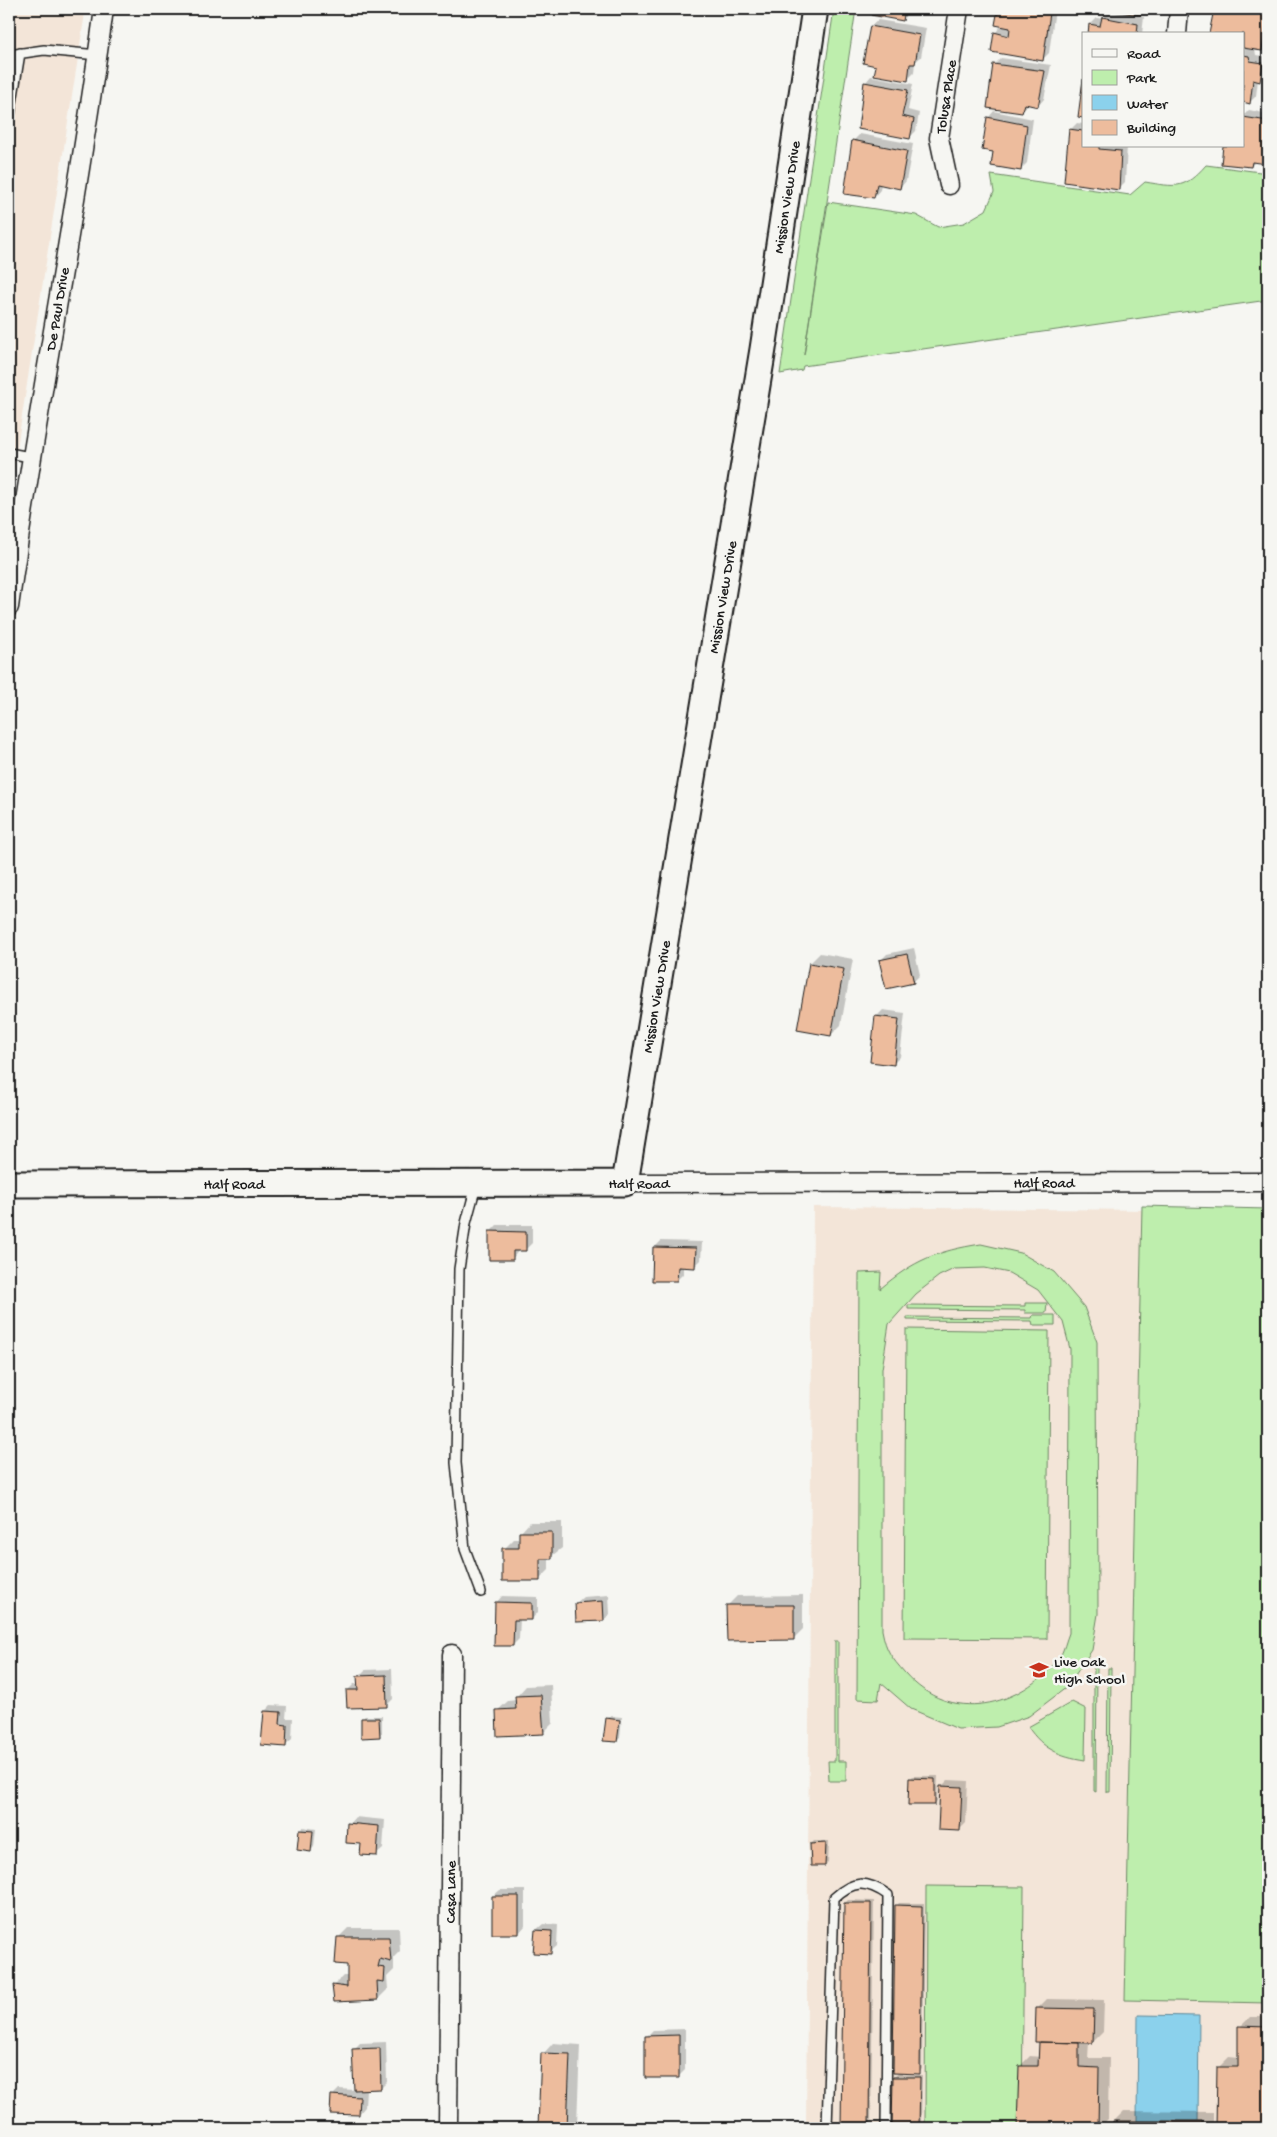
<svg xmlns="http://www.w3.org/2000/svg" width="1277" height="2137" font-family="'Gochi Hand',sans-serif">
<style>
.built{fill:#f3e5d8}
.green{fill:#beeead;stroke:#6d8564;fill-rule:evenodd}
.water{fill:#8bd1ec;stroke:#5f8999}
.shadow{fill:#0003}
.building{fill:#edbc9d;stroke:#1c1c1c}
.lines{fill:none;stroke-linecap:round;stroke-linejoin:round}
.lane-casing{stroke:#1c1c1c;stroke-width:12}
.street-casing{stroke:#1c1c1c;stroke-width:21}
.secondary-casing{stroke:#1c1c1c;stroke-width:29}
.lane{stroke:#f6f6f2;stroke-width:9}
.street{stroke:#f6f6f2;stroke-width:18}
.secondary{stroke:#f6f6f2;stroke-width:25}
.labels{text-anchor:middle;stroke-width:5;stroke-linejoin:round;paint-order:stroke}
.street-label{font-size:15px;fill:#1c1c1c;stroke:#f6f6f2}
.poi-label{font-size:15px;fill:#1c1c1c;stroke:#f6f6f2;text-anchor:start}
</style>
<rect width="100%" height="100%" fill="#f6f6f2"/>
<filter id="ink" filterUnits="userSpaceOnUse"><feTurbulence type="fractalNoise" baseFrequency=".02" numOctaves="2"/><feDisplacementMap in="SourceGraphic" scale="10" xChannelSelector="R" yChannelSelector="G"/><feConvolveMatrix kernelMatrix="1 2 1 2 8 2 1 2 1" color-interpolation-filters="sRGB"/></filter>
<g filter="url(#ink)">
<!-- built -->
<path class="built" d="M9 9 85 13 9 499Z
M813 1207 1268 1211V2128H806Z"/>
<!-- green -->
<path class="green" d="M834 9H856L804 355 828 202 916 215 938 227 964 223 986 210 994 192 991 175 1130 195 1145 182C1176 187 1184 190 1206 165L1268 173V300L803 366 802 370 780 374Z
M1142 1206 1268 1209V2003L1125 2000Z
M981 1244 1021 1253 1054 1272 1084 1307 1097 1342 1098 1614 1092 1650 1067 1687 1029 1716 997 1727 958 1729 911 1709 881 1683 878 1700 857 1699 859 1273 881 1272 880 1289C914 1260 937 1251 981 1244ZM985 1268 1009 1273 1038 1290 1063 1322 1070 1349 1069 1633C1066 1640 1064 1651 1059 1658 1020 1708 950 1725 905 1673 891 1657 886 1651 882 1630V1369L889 1324 916 1294 939 1276 954 1269Z
M1025 1303H1047L1046 1313H1025V1310L908 1309V1305L1025 1306Z
M1033 1315H1055V1325H1033L1032 1321 907 1320V1317L1032 1318Z
M906 1329 1049 1331 1047 1639 904 1638Z
M835 1641H838V1761H846V1781H829L828 1761H835Z
M1094 1667H1097L1096 1792 1094 1791Z
M1108 1668H1111L1110 1792H1107Z
M1072 1702 1086 1709 1085 1760C1059 1756 1043 1749 1028 1727Z
M926 1886 1024 1887 1022 2128H925Z"/>
<!-- water -->
<path class="water" d="M1138 2015 1199 2016 1198 2122 1137 2121Z"/>
<!-- shadow -->
<path class="shadow" d="M873 9H910L902 19 872 14Z
M1000 9H1055L1049 53 1042 60 995 33 1002 25 997 24Z
M1104 9H1146L1138 16 1144 17 1142 34H1090V25L1097 18 1103 19 1111 10Z
M1215 9H1268V43L1261 50 1255 49 1256 55 1268 57 1266 74 1258 80 1256 96 1250 102 1243 101V34H1210Z
M878 20 926 28 921 57 915 62 914 73 908 79 877 65 865 62 871 26Z
M1001 58 1051 65 1044 99 1038 106 1029 104 1022 112 988 107 995 64Z
M871 76 913 84 908 110 919 113 916 131 909 138 865 83Z
M1249 110 1268 114V159L1265 162 1256 161 1251 166 1243 146V116Z
M994 111 1033 119 1027 163 1020 170 994 151 988 118Z
M1077 123 1083 124V146H1127L1125 182 1118 189 1065 181 1071 129Z
M860 134 913 144 906 181 900 188 881 184 880 190 874 197 854 140Z
M914 948 920 975 914 981 886 988 880 961 887 954Z
M820 953 853 959 841 1025 831 1035 810 963Z
M883 1010 905 1013 900 1057 893 1064 876 1017Z
M497 1225H532V1243L525 1250H519L512 1259 490 1232Z
M661 1241 702 1242 701 1260 695 1266H683V1274L677 1280 654 1248Z
M530 1522H562V1548L549 1558V1570L539 1580 504 1549 514 1539H520V1533Z
M609 1595 610 1614 604 1620 576 1603 583 1597Z
M803 1595V1629L793 1639 727 1606 737 1596Z
M502 1596 538 1597V1612L532 1619H520L519 1639 513 1645 496 1603Z
M392 1669 393 1699 386 1706 347 1691 354 1684H359V1676L365 1670Z
M551 1685 553 1723 543 1733 497 1711 508 1701 516 1700V1697L526 1686Z
M271 1705 287 1706 286 1718H293L292 1739 285 1745 265 1711Z
M365 1716H382V1733L379 1736 362 1719Z
M610 1716 622 1717 620 1738 617 1741 607 1719Z
M913 1776H938L937 1801 934 1804 910 1779Z
M948 1780 968 1781 966 1823 959 1830 942 1786Z
M355 1817 385 1820 383 1849 376 1855 363 1843 349 1824Z
M303 1827 316 1829 314 1847 311 1850 300 1830Z
M814 1841H829L828 1862 825 1865 811 1844Z
M500 1890H525V1926L519 1933 493 1896Z
M848 1900 874 1901 871 2128H842L845 1903Z
M899 1903H924L922 2069 919 2072H902V2075H922L921 2128H894V2077L900 2072 896 1906Z
M543 1924 558 1925 557 1946 550 1952 536 1930Z
M348 1928H399L400 1951 394 1957V1970L387 1977 388 1989 378 1999 333 1986 343 1976H348V1964L338 1938Z
M1047 1999 1104 2000 1103 2032 1093 2042H1089L1088 2058H1109L1108 2119 1099 2128H1019L1020 2066 1030 2056 1040 2057 1037 2009Z
M1250 2017H1268V2128H1218L1219 2067 1229 2057 1239 2058 1240 2027Z
M685 2029V2070L678 2077 647 2036 653 2030Z
M386 2042 387 2082 381 2088 366 2089 365 2107 359 2114 332 2096 339 2089 355 2090 354 2049 360 2043Z
M553 2043 580 2045 577 2124 572 2128H540L543 2054Z
M1124 2111 1213 2112V2128H1114V2121Z"/>
<!-- building -->
<path class="building" d="M872 9H905L903 21 871 15Z
M998 9H1024L1050 13 1043 61 991 52 994 32 1009 36 1010 28 995 25Z
M1096 9H1141V15Z
M1214 9H1268L1262 51 1243 48V34H1209Z
M1102 17 1138 24 1137 34H1088L1089 24 1100 26Z
M870 26 920 35 915 64H910L908 81 874 75 876 66 863 63Z
M1243 55 1249 56 1250 61 1263 63 1260 82 1253 80 1250 104 1243 102Z
M993 64 1045 71 1038 107 1025 104 1022 113 987 108Z
M1083 79V118L1078 117Z
M864 82 908 90 902 116 914 119 910 139 858 129Z
M987 117 1027 125 1021 171 991 166 993 152 982 150Z
M1243 117 1268 121 1266 164 1252 162 1251 167 1221 164 1223 146H1243Z
M1069 129 1083 131V146H1099V149L1121 151 1119 190 1064 182Z
M852 140 907 151 900 189 877 184 874 198 844 194Z
M907 954 914 983 886 989 879 960Z
M809 963 844 969 831 1036 797 1030Z
M875 1016 899 1019 894 1065 870 1062Z
M489 1231 526 1232V1251H513V1260H489Z
M653 1247 696 1248 695 1268 678 1267 677 1281H652Z
M519 1532H552V1559H540V1581H502V1548H519Z
M603 1601 604 1621 576 1622 575 1603Z
M495 1602 532 1603V1620H514L513 1646H494Z
M726 1605H794V1640L727 1641Z
M386 1675 387 1707 347 1708 346 1690H358L357 1676Z
M541 1695 544 1734 497 1736 496 1710 516 1709 515 1696Z
M264 1711 281 1712 280 1724 287 1725 286 1747 261 1745Z
M361 1718H379L380 1737 361 1738Z
M606 1718 620 1720 617 1742 603 1741Z
M909 1778 935 1779V1805H908Z
M940 1786 962 1787 960 1831 938 1830Z
M347 1823 379 1826 377 1856 360 1855 361 1844 346 1843Z
M299 1830 313 1831 311 1852 297 1850Z
M826 1843 825 1866H811L810 1844Z
M492 1896H519V1934H492Z
M844 1903H871L869 2128H841Z
M895 1905 922 1906 920 2074 893 2073Z
M535 1930 552 1931 551 1954 533 1953Z
M337 1937H389L391 1962 380 1959 378 1967 385 1968 384 1982 377 1981 378 2000 334 2002 332 1985 347 1987V1965L335 1964Z
M1036 2008 1094 2009 1093 2043 1035 2042Z
M1238 2026 1268 2027V2128H1216L1217 2067H1238Z
M679 2035V2078H645V2036Z
M1039 2042 1079 2043V2067L1099 2068 1098 2128H1017L1019 2066H1038Z
M380 2048 381 2089 354 2090 352 2049Z
M541 2053 570 2054 567 2128H538Z
M893 2077H920L919 2128H892Z
M331 2095 360 2097 359 2115 330 2114Z
M1113 2121H1203V2128H1113Z"/>
<g class="lines">
<!-- lane casing -->
<g class="lane-casing">
<path id="lane" d="M9 55 44 50 98 55
M9 121 20 53
M9 453 30 457
M476 1186 466 1223 459 1269 456 1463 465 1549 481 1592
M827 2128 834 1898C853 1880 866 1880 888 1895L886 2128"/>
</g>
<!-- street casing -->
<g class="street-casing">
<g id="street">
<path d="M1177 34 1179 9"/>
<path id="s1" d="M949 185 939 138 959 9"/>
<path id="s2" d="M9 607C37 407 77 209 104 9"/>
<path id="s3" d="M625 1183 1268 1182"/>
<path id="s4" d="M448 2128 452 1654"/>
</g>
</g>
<!-- secondary casing -->
<g class="secondary-casing">
<g id="secondary">
<path id="s5" d="M9 1184 625 1183 763 349 815 9"/>
</g>
</g>
<!-- lane -->
<use href="#lane" class="lane"/>
<!-- street -->
<use href="#street" class="street"/>
<!-- secondary -->
<use href="#secondary" class="secondary"/>
</g>
</g>
<!-- icons -->
<defs>
<g id="school-bare" transform="scale(1.5)"><path d="M0-5L7-2L0 1L-7-2ZM-4 1L0 2.5L4 1V4Q0 6-4 4Z" fill="#c8321e" stroke="#f6f6f2" stroke-width="2.5" paint-order="stroke"/></g>
</defs>
<g fill-rule="evenodd">
<use href="#school-bare" x="1039" y="1670"/>
</g>
<g class="labels">
<!-- street labels -->
<g class="street-label">
<text dy="5" stroke="none"><textPath href="#s1" startOffset="90">Tolusa Place</textPath></text>
<text dy="5" stroke="none"><textPath href="#s5" startOffset="1615">Mission View Drive</textPath></text>
<text dy="5" stroke="none"><textPath href="#s2" startOffset="302">De Paul Drive</textPath></text>
<text dy="5" stroke="none"><textPath href="#s5" startOffset="1210">Mission View Drive</textPath></text>
<text dy="5" stroke="none"><textPath href="#s5" startOffset="805">Mission View Drive</textPath></text>
<text x="639" y="1188">Half Road</text>
<text dy="5" stroke="none"><textPath href="#s3" startOffset="419">Half Road</textPath></text>
<text dy="5" stroke="none"><textPath href="#s5" startOffset="225">Half Road</textPath></text>
<text dy="5" stroke="none"><textPath href="#s4" startOffset="236">Casa Lane</textPath></text>
</g>
<!-- poi labels -->
<g class="poi-label">
<text x="1054" y="1666">Live Oak<tspan x="1054" dy="17">High School</tspan></text>
</g>
</g>
<!-- margin -->
<rect width="1277" height="2137" fill="none" stroke="#f6f6f2" stroke-width="30"/>
<rect x="15" y="15" width="1247" height="2107" fill="none" stroke="#1c1c1c" stroke-width="2" filter="url(#ink)"/>
<!-- legend -->
<rect x="1082" y="32" width="162" height="115" fill="#f6f6f2" stroke="#9f9f9c"/>
<rect x="1092" y="49" width="25" height="8" fill="#f6f6f2" stroke="#9f9f9c"/>
<text x="1127" y="58" font-size="15" fill="#1c1c1c">Road</text>
<rect x="1092" y="70" width="25" height="15" fill="#beeead" stroke="#9f9f9c"/>
<text x="1127" y="82" font-size="15" fill="#1c1c1c">Park</text>
<rect x="1092" y="95" width="25" height="15" fill="#8bd1ec" stroke="#9f9f9c"/>
<text x="1127" y="108" font-size="15" fill="#1c1c1c">Water</text>
<rect x="1092" y="120" width="25" height="15" fill="#edbc9d" stroke="#9f9f9c"/>
<text x="1127" y="132" font-size="15" fill="#1c1c1c">Building</text>
</svg>
